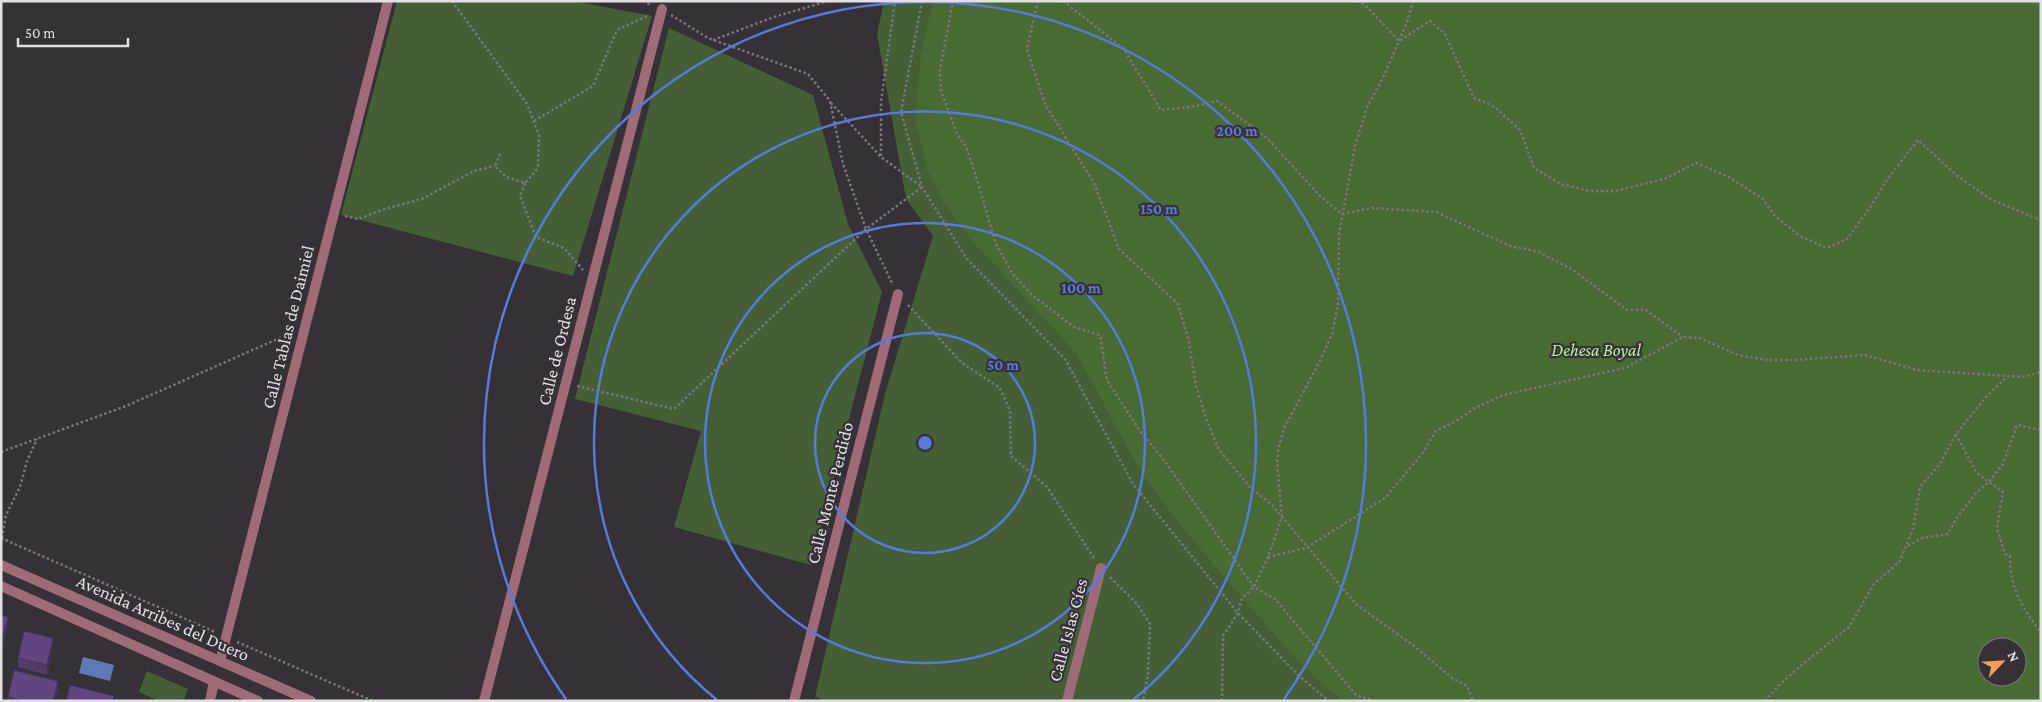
<svg xmlns="http://www.w3.org/2000/svg" width="2042" height="702" font-family="'Crimson Pro',serif">
<style>
.green{fill:#445f35;fill-rule:evenodd}
.forest{fill:#476b32;fill-rule:evenodd}
.water{fill:#5f7ab4}
.lines{fill:none;stroke-linecap:round;stroke-linejoin:round}
.path{stroke:#7a767b;stroke-width:2.5;stroke-dasharray:2.5 2.5;stroke-linecap:butt}
.street{stroke:#9f6b79;stroke-width:10}
.wall{fill:#533c6c}
.shaded-wall{fill:#433158}
.building{fill:#60467e;stroke:#433158}
.ring{fill:none;stroke:#587adc;stroke-width:2.5}
.labels{text-anchor:middle;stroke-width:4.5;stroke-linejoin:round;paint-order:stroke}
.street-label{font-size:18px;fill:#e3e0e4;stroke:#363137}
.park-label{font-size:18px;font-style:italic;fill:#baf19c;stroke:#363137}
.centre{fill:#587adc;stroke:#363137;stroke-width:2.5}
.ring-label{font-size:15px;text-anchor:middle;font-weight:bold;fill:#587adc;stroke:#363137;stroke-width:4.5;stroke-linejoin:round;paint-order:stroke}
</style>
<rect width="100%" height="100%" fill="#363137"/>
<!-- green -->
<path class="green" d="M397 1H573L652 16 573 276 341 215Z
M884 1H2041V701H827L815 697 885 394 933 236 906 199 877 34ZM1987 647H2017V677H1987Z
M669 28 813 95 848 224 882 292 811 565 674 527 701 431 575 399Z
M147 671 188 689 183 701H159L139 692Z"/>
<!-- forest -->
<path class="forest" d="M933 1H2041V701H1343C1304 670 1272 632 1240 595 1204 554 1168 512 1138 467L1076 353 968 236 944 202 926 167 916 122 917 89 921 53ZM1987 647H2017V677H1987Z"/>
<!-- water -->
<path class="water" d="M83 657 114 665 110 681 79 673Z"/>
<g class="lines">
<!-- path -->
<path class="path" d="M452 1 527 104 539 135 538 168 525 183 506 177 495 166 500 154
M643 1 651 5
M922 1 901 112 922 187 967 259 1065 359 1133 484 1238 613 1298 675 1329 701
M949 1 952 6 940 70 941 91 957 134 966 147 975 173 996 244 1012 273 1032 295 1074 327 1100 335 1107 380 1140 431 1164 460 1254 587 1275 599 1356 695 1374 701
M1038 1 1027 49 1045 104 1094 183 1119 249 1178 304 1189 342 1196 386 1207 421 1219 450 1251 488 1271 504 1357 605 1414 646 1452 678 1467 686 1473 701
M1063 1 1123 48 1161 110 1190 107 1217 101 1267 138 1320 196 1342 214 1372 208 1436 212 1510 246 1539 252 1573 270 1627 310H1646L1683 337
M1357 1 1364 4 1399 41 1430 21 1445 34 1474 98 1495 107 1520 130 1534 168 1561 184 1590 191H1615L1664 179 1696 163 1729 177 1763 199 1775 216 1800 236 1826 248 1847 239 1871 206 1888 178 1918 140 1956 175 1992 200 2041 220
M671 15 708 38 808 74 830 101 843 164 866 229 893 285
M713 40 774 17 828 1
M534 121 593 86 617 30 647 16
M881 156V102L895 1
M525 183 520 196 536 237 564 248 583 270
M345 216 358 219 388 208 422 199 474 171 495 166
M908 305 962 363 1000 388 1010 411 1011 456 1047 487 1094 558
M577 386 674 409 866 229 922 187 881 157 831 103
M1956 434 1976 472 2003 492 1997 528 2005 554 2010 556C2010 589 2022 607 2041 633
M1 452 126 406 291 333
M1 538 215 632
M2 538 6 515 20 487 27 461 37 439
M1908 546 1922 538 1948 534 1956 519 1975 494 1989 482 2003 464 2017 425 2041 430
M1268 557 1306 548 1385 498 1422 454 1436 431 1456 421 1473 409 1503 395 1625 368 1683 337 1700 338 1738 355 1766 360H1794L1865 355 1917 370 2022 377 2041 372
M1110 577 1137 604 1150 624 1148 674 1143 701
M237 642 373 701
M2041 686V688
M1222 701 1223 636 1238 613 1242 598 1254 587 1268 557 1282 517 1277 462 1279 446 1285 426 1319 363 1332 334 1338 304 1339 234 1355 146 1368 105 1383 78 1399 41 1407 22 1413 1
M1765 701 1780 684 1803 664 1849 627 1874 584 1900 561 1913 529 1920 487 1940 464 1956 434 1986 397 2008 376"/>
<!-- street -->
<path class="street" d="M1 565 311 701
M1 586 258 701
M220 661 388 1
M210 701 214 682
M484 701 662 9
M794 701 898 294
M1067 701 1101 568"/>
</g>
<!-- wall -->
<path class="wall" d="M53 648 47 675 18 667V658Z
M58 691 55 701H8V697Z"/>
<!-- shaded-wall -->
<path class="shaded-wall" d="M8 617V627L1 653V644Z
M53 638V648L47 675V665Z
M58 681V691L55 701H53Z"/>
<!-- building -->
<path class="building" d="M1 615 8 617 1 644Z
M24 631 53 638 47 665 18 658Z
M14 670 58 681 53 701H22L8 697Z
M70 685 114 696 113 701H66Z"/>
<!-- distance rings -->
<g class="ring">
<circle cx="925" cy="443" r="110"/>
<circle cx="925" cy="443" r="220"/>
<path d="M717 700A331 331 0 1 1 1133 700"/>
<path d="M566 699A441 441 0 1 1 1284 699"/>
</g>
<g class="labels">
<!-- street labels -->
<g class="street-label">
<text transform="translate(288 327) rotate(-76)" y="6">Calle Tablas de Daimiel</text>
<text transform="translate(557 351) rotate(-76)" y="6">Calle de Ordesa</text>
<text transform="translate(830 493) rotate(-76)" y="6">Calle Monte Perdido</text>
<text transform="translate(163 618) rotate(24)" y="6">Avenida Arribes del Duero</text>
<text transform="translate(1068 630) rotate(-75)" y="6">Calle Islas Cíes</text>
</g>
<!-- park labels -->
<g class="park-label">
<text x="1596" y="356">Dehesa Boyal</text>
</g>
</g>
<circle cx="925" cy="443" r="8" class="centre"/>
<g class="ring-label">
<text x="1237" y="136">200 m</text>
<text x="1159" y="214">150 m</text>
<text x="1081" y="293">100 m</text>
<text x="1003" y="370">50 m</text>
</g>
<!-- border -->
<rect width="2042" height="702" fill="none" stroke="#e3e0e4" stroke-width="5"/>
<!-- north arrow -->
<g transform="translate(2002 662) rotate(65)"><circle r="24" fill="#363137" stroke="#7b777c"/>
<path d="M0-4L9 19L0 12L-9 19Z" fill="#fe9c57"/>
<text y="-8" font-size="14" font-weight="bold" text-anchor="middle" fill="#e3e0e4">N</text>
</g>
<!-- scale -->
<path d="M18 38v8h110v-8" fill="none" stroke="#e3e0e4" stroke-width="2.5"/>
<text x="25" y="38" font-size="15" fill="#e3e0e4" stroke="#363137" stroke-width="4" paint-order="stroke">50 m</text>
</svg>
